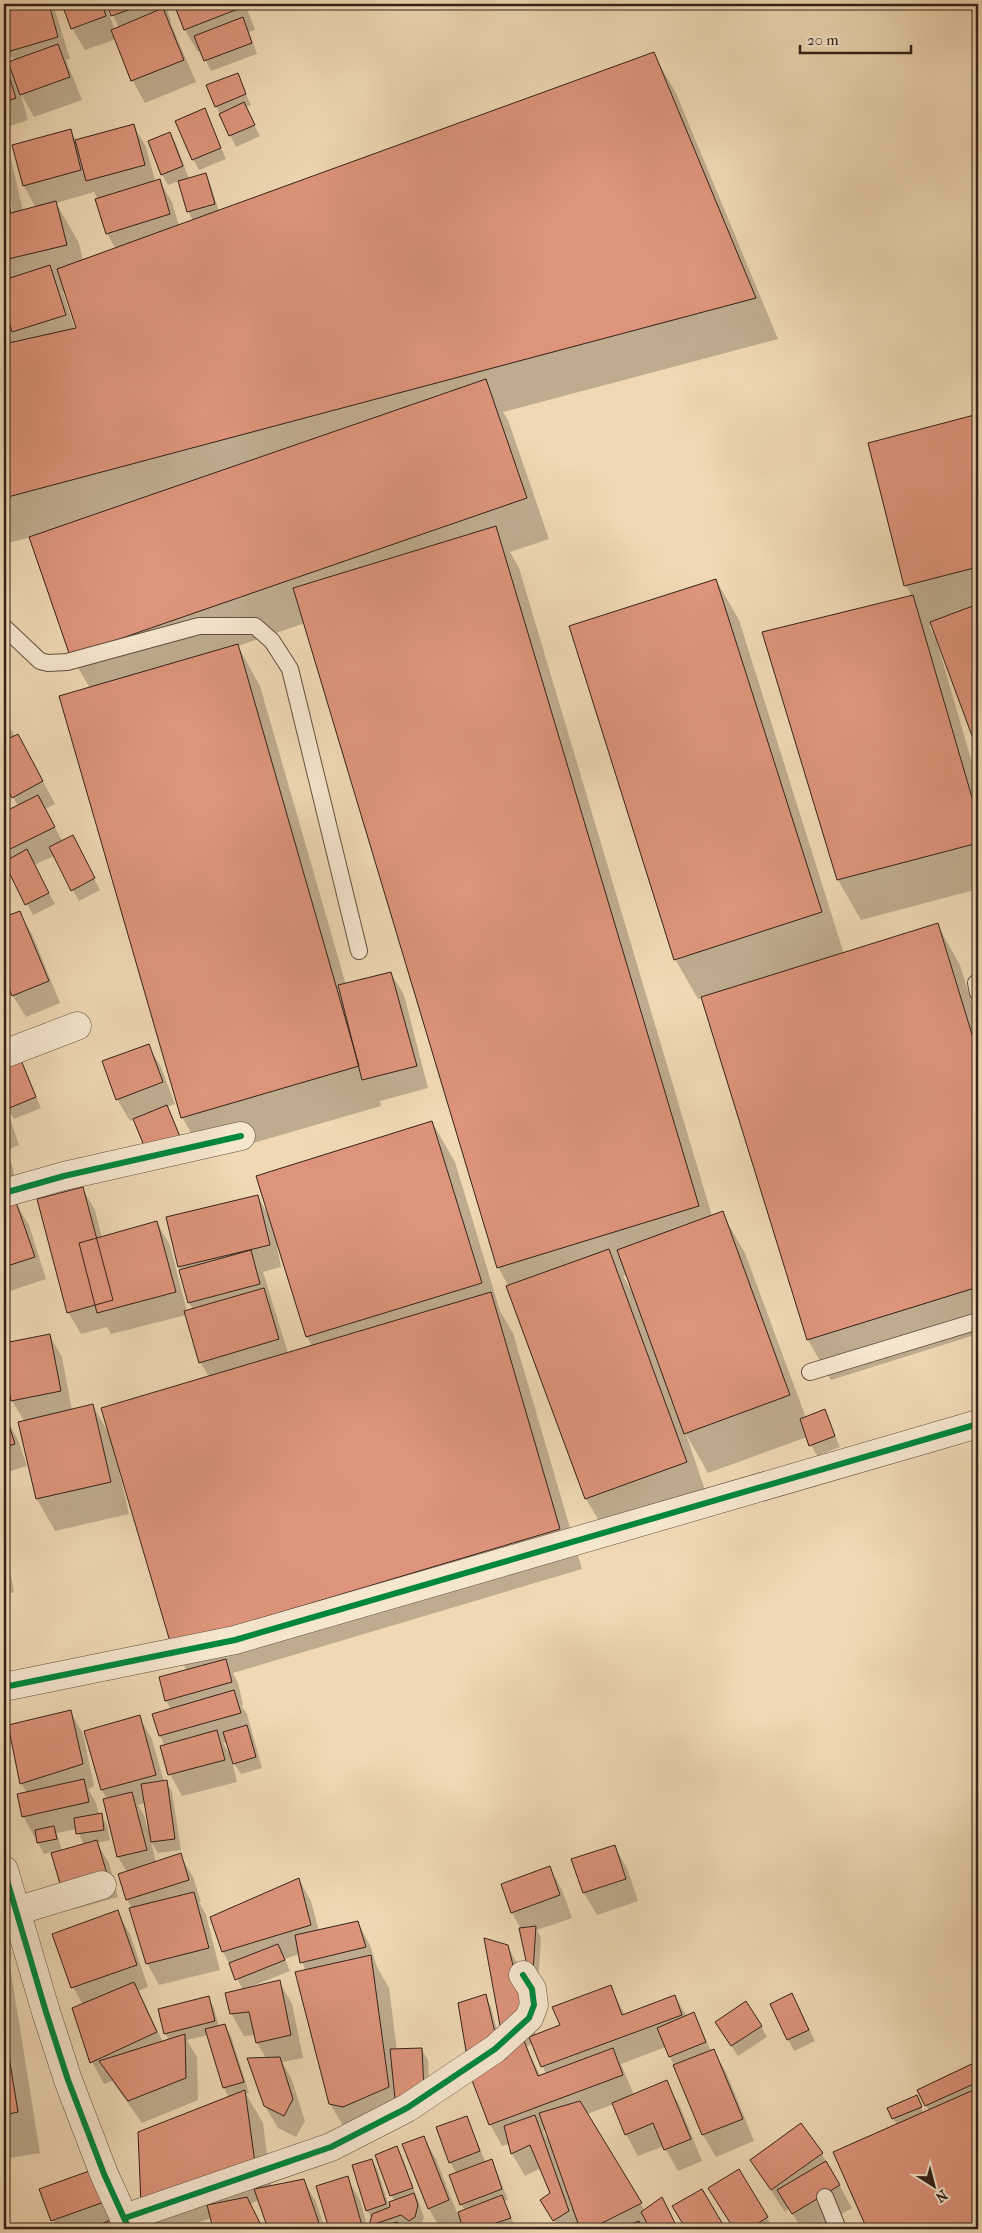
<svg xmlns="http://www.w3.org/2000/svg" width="982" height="2233" font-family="'IM FELL French Canon',serif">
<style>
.shadow{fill:#0003;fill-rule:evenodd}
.building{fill:#dd947a;stroke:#342119}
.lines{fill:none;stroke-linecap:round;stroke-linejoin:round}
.lane-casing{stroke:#634f40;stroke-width:18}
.street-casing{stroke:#634f40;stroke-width:29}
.lane{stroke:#f5e6ce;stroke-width:16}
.street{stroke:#f5e6ce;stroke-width:28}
.cycleway-casing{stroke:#f5e6ce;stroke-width:9}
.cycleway{stroke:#00873e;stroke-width:6}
</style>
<rect width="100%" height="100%" fill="#efd8b3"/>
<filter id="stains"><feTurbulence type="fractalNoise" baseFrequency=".004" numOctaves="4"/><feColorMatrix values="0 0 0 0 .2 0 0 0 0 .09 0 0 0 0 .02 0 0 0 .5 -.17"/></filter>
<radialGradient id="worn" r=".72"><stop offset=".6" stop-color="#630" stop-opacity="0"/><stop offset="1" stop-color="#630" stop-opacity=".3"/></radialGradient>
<!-- shadow -->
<path class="shadow" d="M4 4H53L70 59 66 60 82 100 34 117 20 92 28 120 4 128V47L9 63 14 61 8 51 4 37Z
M64 4H105L115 30 119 28 108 4H165L171 21 170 22 196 82 145 103 133 81 116 39 85 50 72 28Z
M175 4H245L255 30 249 32 257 54 211 71 201 50 198 52 185 30Z
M653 53 676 93 778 339 503 412 508 420 549 539 510 552 519 568 712 1216 722 1213 745 1253 806 1418 824 1411 840 1447 817 1456 807 1437 708 1473 686 1434 709 1502 610 1539 586 1499 509 1287 498 1267 305 623 238 646 260 686 346 985 391 973 404 995 428 1088 380 1101 381 1106 205 1157 182 1117 90 688 71 656 31 537 4 544V186L12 219 14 218 4 176V145L10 155 23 211 36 208 24 186 13 146 70 131 76 141 133 125 146 147 155 181 159 180 172 202 179 226 193 221 188 211 179 181 168 185 162 174 170 134 176 144 189 179 205 175 211 186 219 211ZM94 192 98 199 107 234 116 249 83 261 79 243 56 203ZM65 291 77 329 75 330 63 292ZM627 1275 632 1289 631 1290 623 1276Z
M237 75 251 105 245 107 260 136 236 147 216 106Z
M204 110 226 159 199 170 193 159Z
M978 415V749L933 625 929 626 936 639 978 783V889L861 920 838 880 912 597 906 586 869 444Z
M716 580 739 620 844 954 937 924 960 965 978 1023V1334L831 1380 808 1340 703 998 698 999 675 959Z
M4 716 15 737 30 757 55 804 45 809 63 842 78 848 100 890 79 901 54 856 34 865 55 904 33 915 12 876 4 880V796L10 810 18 806 4 780Z
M19 912 32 934 60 1003 26 1017 13 996 4 973V919Z
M4 1004 9 1017 4 1020Z
M148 1045 161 1067 175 1104 167 1107 186 1150 134 1119 130 1121 117 1099Z
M19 1057 41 1108 14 1119 6 1107 19 1145 5 1151 11 1162 21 1203 16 1204 29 1225 46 1279 4 1293V1063Z
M432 1122 455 1162 500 1311 513 1333 582 1569 233 1673 238 1683 243 1705H241L247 1714 262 1768 241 1774 234 1764 228 1742 223 1743 231 1756 237 1782 182 1796 170 1774 165 1746 160 1736 154 1715 171 1710 166 1700 187 1671 172 1644 121 1470 119 1471 129 1514 55 1531 37 1499 20 1423 25 1422 12 1401 4 1356V1344L49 1335 62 1357 72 1411 93 1406 109 1434 209 1377 200 1362 186 1315 111 1334 107 1327 81 1334 68 1312 82 1188 95 1210 102 1238 157 1223 170 1245 187 1312 193 1310 189 1302 179 1267 258 1197 267 1213ZM277 1247H279L307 1337 312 1346 288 1353 263 1272 281 1267Z
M4 1409 6 1418 18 1440 27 1466 4 1473Z
M4 1540 14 1592 4 1595Z
M70 1711 83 1734 94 1786 88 1789 96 1803 99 1815H101L107 1826 110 1840 97 1843 109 1863 118 1897 75 1909 63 1887 52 1852 44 1854 23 1816 27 1793 21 1783ZM77 1829 84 1845 62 1851 57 1833Z
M139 1717 152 1739 164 1782 166 1781 172 1792 181 1850 158 1853 151 1842 156 1862 180 1855 193 1877 201 1902H199L206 1915 220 1970 159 1985 147 1963 132 1909 127 1899V1872L118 1857 107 1799 102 1790 86 1732ZM146 1803 150 1829 148 1830 144 1815 138 1805Z
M614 1846 627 1868 638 1901 597 1915 584 1893 573 1860Z
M550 1868 562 1890 572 1918 537 1930 541 1938 538 1982 535 1981 521 1929 512 1913Z
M299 1879 311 1901 319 1931 358 1923 370 1945 377 1967 389 1988 397 2050 421 2049 428 2060 430 2101 349 2136 330 2104 306 1971 299 1954 285 1959 290 1971 252 1986 253 1988 279 1981 292 2004 303 2058 282 2062 292 2080 305 2121 296 2137 278 2128 265 2106 266 2058 257 2043 255 2035 244 2036 231 2013 243 1990 223 1952 212 1918Z
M117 1912 130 1934 148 1987 138 1991 163 2042 169 2040 165 2033 208 1997 214 2008 219 2027 224 2025 231 2036 249 2093 246 2094 263 2123 271 2186 303 2180 316 2202 325 2229H269L259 2200 249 2204 263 2229H214L211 2218 189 2226H202L204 2229H157L142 2205 229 2098 224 2088 208 2035 187 2040 197 2057 198 2100 142 2123 112 2081 104 2084 92 2062 74 2008 83 2005 73 1987Z
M4 1929 40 2153 4 2159Z
M507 1946 520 1968 536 2036 561 2026 610 1986 625 2015 675 1996 687 2017 694 2014 711 2051 713 2050 726 2072 754 2141 716 2157 703 2135 666 2047 621 2064 634 2095 666 2082 679 2104 702 2161 678 2171 664 2146 638 2156 626 2134 614 2104 587 2114 645 2211 667 2210 677 2229H559L542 2200 551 2194 541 2168 525 2176 512 2154 509 2144 502 2146 490 2124 497 2067 492 2053 473 2061 467 2051 460 2004 485 1996 491 2007 502 2050ZM533 2043 546 2074 541 2077 526 2047ZM546 2130 550 2140 549 2141 543 2131Z
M771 2005 798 2006 815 2041 794 2051Z
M761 2026 767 2037 738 2056 723 2033Z
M978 2063V2229H868L835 2153 897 2125 888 2109 916 2097 924 2114 929 2111 919 2090Z
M466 2117 486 2163 491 2161 497 2172 508 2200 504 2201 516 2229H465L462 2222 441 2229 429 2209 404 2145 423 2137 436 2159 457 2213 465 2210 461 2204 457 2174 450 2162Z
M801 2125 822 2154 852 2208 816 2229H802L789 2208 785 2212 752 2161Z
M397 2148 403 2159 424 2217 420 2229H413L408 2225 400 2229H373L371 2226 372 2219 367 2210 372 2160 378 2171 390 2210 395 2201 391 2195Z
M738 2171 767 2218 774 2229H734L723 2211Z
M92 2172 117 2229H57L41 2190Z
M347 2178 360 2200 368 2229H330L318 2187Z
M788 2226 790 2229H781Z"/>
<!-- building -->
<path class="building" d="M4 4H49L58 37 7 52 4 41Z
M62 4H102L106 16 71 29Z
M107 4H146L111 16Z
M174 4H242L243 7 184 30Z
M163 8 184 60 131 81 111 30Z
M243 17 252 43 204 61 194 36Z
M58 44 70 77 20 95 8 62Z
M654 52 756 298 4 498V344L76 328 57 269Z
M4 60 16 98 4 102Z
M238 73 246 94 215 107 206 85Z
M244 102 255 125 229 136 219 114Z
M205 108 221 148 192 160 175 121Z
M134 124 145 165 86 181 75 140Z
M71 129 81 170 23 186 12 145Z
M170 132 183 166 161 175 148 141Z
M206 173 215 204 187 212 178 181Z
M160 179 170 214 106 234 95 199Z
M4 181 11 213 56 201 67 245 4 260Z
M50 265 66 315 12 332 4 306V280Z
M486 379 527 498 70 656 29 537Z
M978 414V567L904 586 868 443Z
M496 526 699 1206 497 1268 293 588Z
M716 579 822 912 674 960 569 626Z
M913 595 978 818V843L837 880 762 632Z
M978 604V752L930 622Z
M238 644 359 1066 181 1118 59 696Z
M18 734 43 781 12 798 4 782V741Z
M38 795 55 827 4 852V812Z
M73 835 95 878 71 891 49 847Z
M27 849 49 893 25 905 4 862Z
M20 911 49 981 12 996 4 976V917Z
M938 923 978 1054V1287L807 1340 701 997Z
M391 972 417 1066 362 1080 338 985Z
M149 1044 163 1082 116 1100 102 1061Z
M19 1055 36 1097 7 1109 4 1101V1062Z
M167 1105 181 1139 147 1153 133 1119Z
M432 1121 482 1283 306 1337 256 1176Z
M83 1187 113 1300 67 1313 37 1199Z
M258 1195 270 1245 178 1267 166 1217Z
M16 1202 35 1257 4 1267V1206Z
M723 1211 790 1395 684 1434 617 1250Z
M157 1221 176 1292 97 1313 79 1243Z
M609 1249 687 1462 585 1499 506 1286Z
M251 1250 260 1284 188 1303 179 1270Z
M264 1288 279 1339 199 1363 184 1311Z
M491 1292 560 1529 171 1645 101 1408Z
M50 1334 61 1391 11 1401 4 1363V1343Z
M93 1404 111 1482 36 1499 18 1422Z
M825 1409 835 1436 809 1446 800 1419Z
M6 1416 15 1444 4 1447V1417Z
M226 1659 232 1682 165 1701 159 1677Z
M234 1690 241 1713 159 1736 152 1714Z
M71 1710 83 1764 20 1784 8 1725Z
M140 1715 156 1775 101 1790 84 1731Z
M247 1725 256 1757 233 1764 223 1732Z
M217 1730 225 1760 168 1775 160 1746Z
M84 1779 89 1802 22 1817 17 1794Z
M167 1780 175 1839 151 1842 141 1784Z
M132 1792 147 1850 117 1857 103 1799Z
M102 1813 104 1830 76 1834 74 1818Z
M54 1826 57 1839 37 1843 35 1830Z
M97 1840 107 1874 61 1887 51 1853Z
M615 1845 626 1879 583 1893 571 1859Z
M181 1853 189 1880 126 1900 118 1874Z
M550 1866 560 1895 511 1913 501 1884Z
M299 1878 311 1925 222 1952 210 1917Z
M194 1892 209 1948 146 1964 129 1908Z
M118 1910 137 1965 71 1988 52 1934Z
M358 1921 366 1947 300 1963 295 1935Z
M536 1926 533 1971 528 1970 519 1928Z
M484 1938 508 1945 526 2018 501 2031Z
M278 1944 285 1960 235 1980 229 1963Z
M371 1955 389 2087 343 2107 329 2104 295 1972Z
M280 1980 291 2035 256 2043 249 2012 230 2014 225 1993Z
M134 1982 157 2032 90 2063 72 2008Z
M611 1985 622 2015 675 1995 682 2015 541 2067 529 2037 560 2025 552 2007Z
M792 1993 809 2030 787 2040 770 2004Z
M486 1994 496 2037 466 2051 458 2003Z
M209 1996 215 2021 164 2034 158 2009Z
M746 2001 762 2026 731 2046 715 2022Z
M694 2012 706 2042 669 2057 657 2028Z
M225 2024 244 2082 223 2088 205 2029Z
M4 2026 18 2112 4 2115Z
M185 2034 186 2078 128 2101 99 2061Z
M524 2041 538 2076 613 2048 623 2075 489 2125 470 2075 495 2066 490 2053Z
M422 2048 424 2090 395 2099 390 2049Z
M714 2049 743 2119 702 2135 673 2065Z
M280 2057 293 2099 284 2116 264 2106 247 2058Z
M978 2061V2082L925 2106 917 2090Z
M667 2080 691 2139 664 2150 653 2123 625 2135 612 2103Z
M978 2088V2229H867L833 2152Z
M245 2090 255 2163 141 2205 138 2132Z
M917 2095 922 2107 892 2119 887 2108Z
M580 2101 642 2203 590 2229H580L539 2113Z
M535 2115 569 2211 553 2221 540 2200 550 2193 530 2145 511 2154 504 2126Z
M467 2116 480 2151 449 2163 436 2127Z
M801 2123 823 2153 771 2190 750 2160Z
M424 2136 449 2200 428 2209 402 2144Z
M397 2146 413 2188 390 2196 375 2155Z
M372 2159 386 2204 366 2211 352 2165Z
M492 2159 502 2189 460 2205 449 2175Z
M826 2161 840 2185 792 2214 777 2190Z
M739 2169 768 2217 749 2229H734L708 2188Z
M92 2170 104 2202 51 2221 39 2189Z
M348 2176 363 2229H329L316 2186Z
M304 2179 321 2229H268L254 2189Z
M702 2189 725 2228 724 2229H686L672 2206Z
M414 2193 418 2205 415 2217 409 2221 401 2215 369 2226 372 2214 390 2207 389 2202Z
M502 2195 511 2218 478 2229H463L458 2212Z
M247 2197 263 2229H213L207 2205Z
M662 2197 678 2229H650L641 2212Z
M113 2219 117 2229H89Z
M639 2221 643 2229H618Z
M397 2222 400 2229H376Z
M203 2225 205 2229H171V2227Z"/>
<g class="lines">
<!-- lane casing -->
<g class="lane-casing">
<path id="lane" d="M4 627 40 661 48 663 67 662 199 626H255L272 641 290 669 359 951
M976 983 978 993
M810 1372 978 1321
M825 2197 838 2229"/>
</g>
<!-- street casing -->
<g class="street-casing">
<path id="street" d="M4 1054 77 1026
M4 1193 64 1176 241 1136
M4 1687 235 1640 978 1424
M4 1870 46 2012 68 2080 104 2174 129 2229
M16 1911 102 1885
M125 2218 331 2147 407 2108 495 2049 529 2018 534 2005 532 1989 523 1975"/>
</g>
<!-- lane -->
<use href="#lane" class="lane"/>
<!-- street -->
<use href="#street" class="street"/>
<!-- cycleway casing -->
<g class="cycleway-casing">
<path id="cycleway" d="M4 1193 64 1176 241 1136
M4 1687 235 1640 978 1424
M4 1870 46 2012 68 2080 104 2174 129 2229
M125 2218 331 2147 407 2108 495 2049 529 2018 534 2005 532 1989 523 1975"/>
</g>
<!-- cycleway -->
<use href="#cycleway" class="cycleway"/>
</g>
<!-- margin -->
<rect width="982" height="2233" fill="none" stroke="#efd8b3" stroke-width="20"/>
<rect x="5" y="5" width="972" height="2223" fill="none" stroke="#342119" stroke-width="2.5"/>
<rect x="10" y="10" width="962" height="2213" fill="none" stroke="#342119"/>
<!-- north arrow -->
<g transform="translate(934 2186) rotate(144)" stroke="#f5e6ce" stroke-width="4" paint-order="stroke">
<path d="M0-4L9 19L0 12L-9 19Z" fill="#342119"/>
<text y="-8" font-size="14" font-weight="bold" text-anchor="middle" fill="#342119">N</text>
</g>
<!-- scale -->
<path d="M800 45v8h111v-8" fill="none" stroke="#342119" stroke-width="2.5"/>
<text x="807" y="45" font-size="15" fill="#342119" stroke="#f5e6ce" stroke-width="4" paint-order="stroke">20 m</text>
<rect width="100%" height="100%" filter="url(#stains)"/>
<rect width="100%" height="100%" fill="url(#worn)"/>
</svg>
